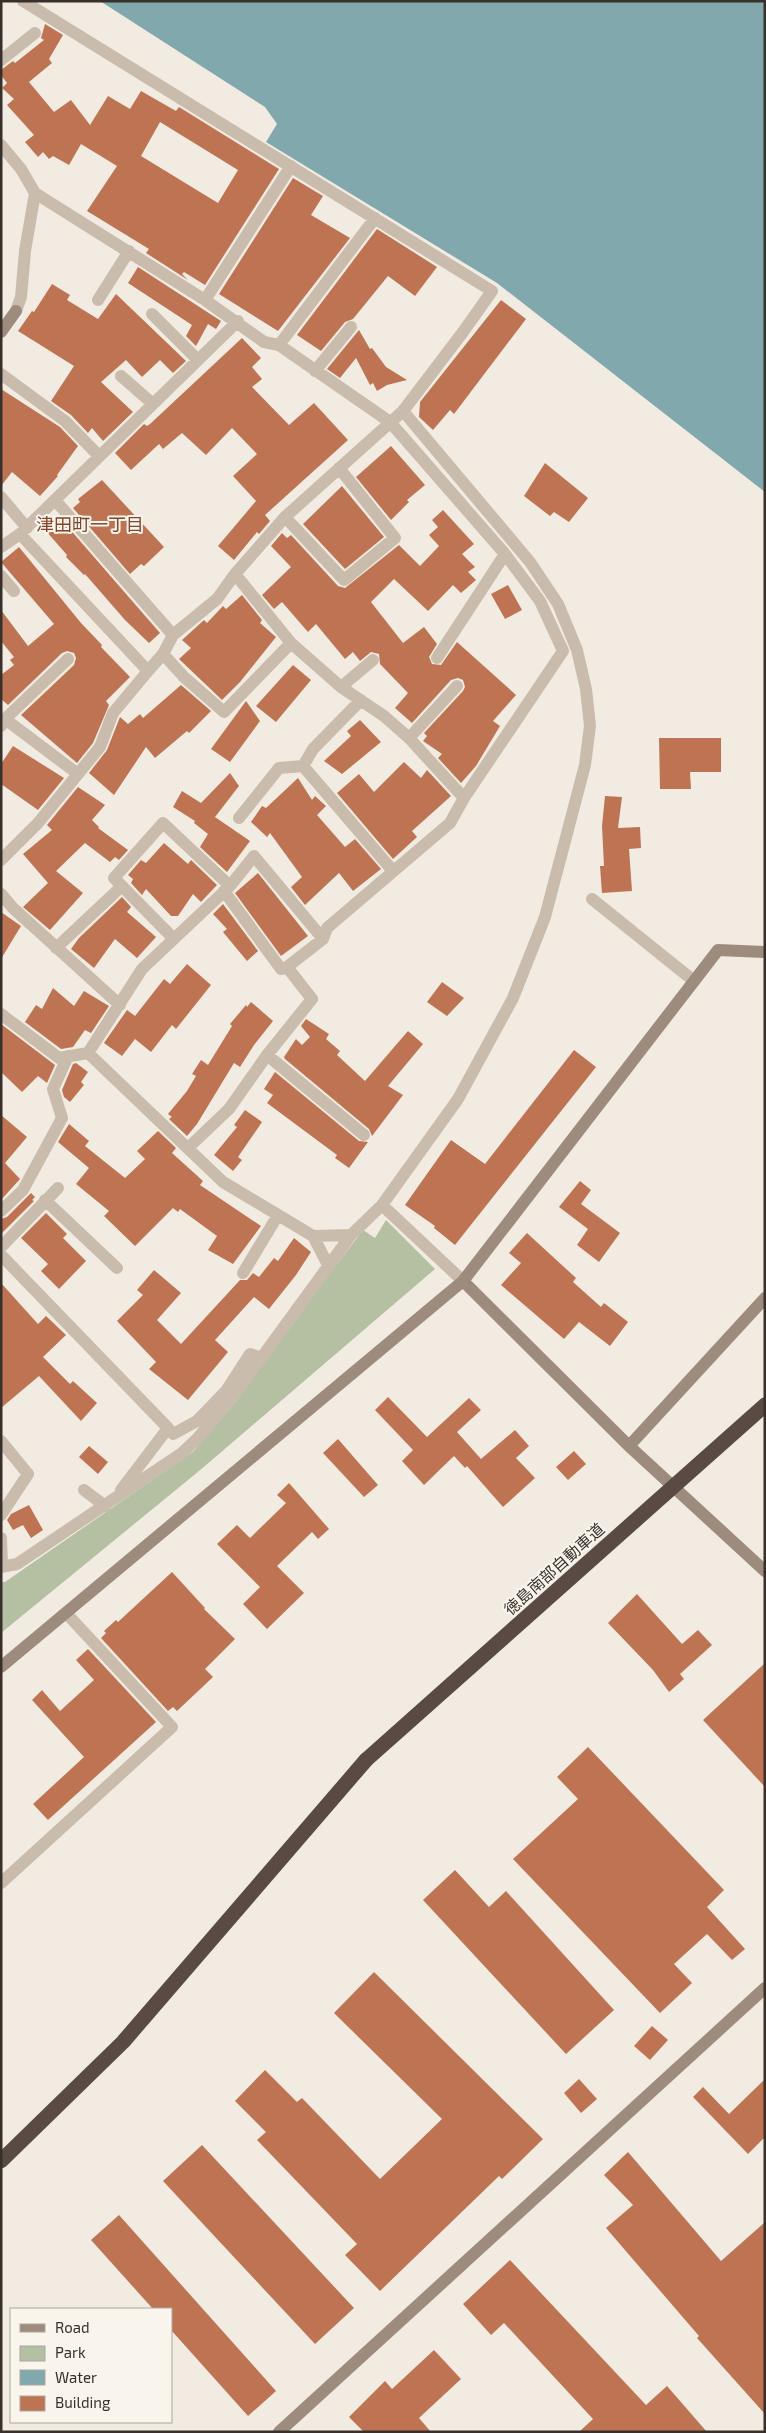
<svg xmlns="http://www.w3.org/2000/svg" width="766" height="2433" font-family="'Exo 2','Noto Sans JP',sans-serif">
<style>
.green{fill:#b4c0a1}
.water{fill:#81a8ad}
.building{fill:#be7453;fill-rule:evenodd}
.lines{fill:none;stroke-linecap:round;stroke-linejoin:round}
.street{stroke:#cabcad;stroke-width:12}
.secondary{stroke:#9d8c7e;stroke-width:12}
.highway{stroke:#594b43;stroke-width:15}
.highway-bridge{stroke:#594b43;stroke-width:15}
.labels{text-anchor:middle;stroke-width:4;stroke-linejoin:round;paint-order:stroke}
.street-label{font-size:16px;fill:#38302b;stroke:#f9f5ed}
.neighbourhood-label{font-size:18px;fill:#82452a;stroke:#f9f5ed}
</style>
<rect width="100%" height="100%" fill="#f2ebe1"/>
<!-- green -->
<path class="green" d="M386 1220 435 1269 199 1471 1 1633V1582H5L194 1451 363 1230 375 1238Z"/>
<!-- water -->
<path class="water" d="M100 1H765V492L497 283 266 142 277 124 265 107Z"/>
<!-- building -->
<path class="building" d="M45 24 63 35 49 59 52 63 29 82 54 112 71 100 90 125 108 96 130 109 141 91 176 111 179 107 279 169 205 285 184 272 182 274 188 280 146 253 149 249 87 211 117 166 81 144 69 165 53 156 49 159 43 152 38 157 25 142 34 135 7 105 14 99 2 88 7 83 1 75V70L13 61 15 63 44 40 41 38ZM160 122 238 170 218 203 141 156Z
M293 178 323 196 311 215 350 238 278 331 219 294Z
M377 229 437 267 415 296 388 276 353 319 345 322 321 351 297 335Z
M138 267 221 321 216 329 208 324 196 346 186 336 192 325 128 283Z
M52 284 70 295 67 300 98 319 116 294 186 361 173 373 160 360 142 377 126 360 101 382 133 412 103 441 92 428 88 433 71 415 51 401 74 366 18 331 32 311 34 312Z
M501 300 526 319 454 414 450 410 433 430 419 417 420 402Z
M359 330 370 349 372 348 386 367 407 380 387 385 377 391 373 383 370 385 356 358 340 378 327 369Z
M242 338 261 358 252 367 262 379 252 387 289 425 314 403 348 440 265 515 270 521 259 534 257 532 234 560 218 546 256 501 233 476 257 454 232 428 206 455 182 433 163 449 159 444 131 470 115 453 144 424 147 426 150 424Z
M1 389 60 427 78 446 57 475 58 476 40 496 12 472 1 486Z
M391 446 425 485 407 500 409 502 391 520 356 477Z
M545 463 588 498 569 522 554 512 550 516 524 496Z
M102 480 164 547 144 566 141 564 130 574 73 508 80 502 78 499Z
M342 486 384 537 345 569 303 524Z
M443 510 474 544 462 554 475 567 468 572 476 580 461 593 453 585 428 611 394 579 371 602 403 643 424 627 437 644 429 657 432 664 441 665 457 642 516 695 493 721 500 726 476 766 461 783 438 758 442 754 423 741 427 736 424 733 463 691 465 687 463 680 458 678 451 680 412 723 395 708 408 693 380 664 379 654 371 652 360 661 353 652 345 659 316 624 308 632 282 602 274 609 262 595 291 567 271 546 282 533 287 538 291 535 338 586 345 588 399 545 420 566 439 546 429 535 438 527 432 520Z
M61 519 160 633 149 643 125 620 85 574 84 575 66 557 67 555 46 531Z
M19 547 81 623 102 645 101 647 130 677 106 701 109 705 93 743 77 763 21 715 74 665 76 658 74 653 67 651 62 653 8 705 1 699V675L14 665 10 660 14 657 1 641V610L28 646 54 624 1 562Z
M508 585 522 610 505 619 491 594Z
M242 595 262 620 260 623 276 637 240 682 222 700 179 659 191 648 182 640 204 620 207 623 223 606 226 609Z
M293 665 311 680 276 722 256 706Z
M181 685 211 711 189 733 187 731 155 758 146 747 114 795 89 773 107 750 120 717 128 724 140 714 143 718Z
M246 701 260 721 230 762 211 749Z
M360 720 381 742 342 774 324 761 351 736 347 731Z
M659 738H721V772H690L691 789H660Z
M13 746 64 778 38 810 1 784V764Z
M404 762 421 778 427 770 451 796 412 831 417 837 393 859 337 793 359 774 374 792Z
M230 773 239 786 215 817 250 841 227 872 200 847 208 834 194 823 195 821 173 807 182 791 201 803Z
M298 778 312 800 315 796 326 806 317 815 345 847 355 839 381 869 353 891 339 873 305 905 291 887 302 877 270 833 267 837 251 822 262 806 266 808Z
M78 787 105 805 92 820 99 827 98 828 128 850 119 860 115 857 110 862 85 843 56 871 83 893 50 930 23 907 48 883 23 854 52 830 47 825Z
M605 796 622 797 618 828 640 827 641 848 629 849 632 891 602 893 600 866H604L602 826Z
M164 843 188 864 191 860 217 885 201 902 193 894 178 916H171L146 889 142 895 131 883 133 879 128 875 141 860 146 863Z
M258 873 308 936 281 956 235 893Z
M122 897 131 907 127 912 156 937 137 958 115 939 94 968 71 949 79 938Z
M223 904 258 951 247 961 223 932 227 929 213 914Z
M1 912 21 926 1 959Z
M187 964 211 985 176 1029 172 1025 151 1052 135 1039 122 1056 104 1043 127 1010 135 1016 164 979 170 984Z
M442 982 464 998 447 1016 427 1002Z
M53 988 74 1006 84 991 109 1006 91 1033 85 1030 73 1047 61 1049 25 1022 36 1005 42 1009Z
M251 1002 273 1021 254 1045 240 1067 234 1063 197 1124 187 1136 169 1119 172 1117 168 1114 187 1091 196 1076 192 1074 201 1060 208 1065 232 1026 230 1024 246 1005 247 1007Z
M306 1019 329 1034 326 1039 340 1051 337 1055 365 1081 408 1031 423 1044 388 1086 403 1095 372 1136 369 1129 285 1059 284 1057 296 1039 302 1045 310 1037 301 1026Z
M1 1024 55 1065 47 1083 38 1076 22 1092 1 1072Z
M574 1050 596 1067 455 1245 434 1228 435 1226 405 1205 451 1140 485 1164Z
M76 1063 88 1072 81 1082 84 1085 70 1102 64 1097 62 1090 73 1064Z
M275 1072 359 1141 368 1142 349 1168 335 1158 337 1155 267 1103 273 1095 264 1089Z
M245 1110 262 1122 238 1157 242 1160 233 1171 214 1155 237 1127 234 1125Z
M1 1115 27 1137 5 1163 20 1179 1 1200Z
M69 1124 89 1141 85 1146 125 1178 145 1159 137 1151 158 1131 176 1148 172 1153 203 1181 200 1185 261 1226 233 1264 208 1250 217 1236 180 1209 178 1212 173 1208 135 1246 104 1216 109 1211 76 1184 89 1168 58 1142Z
M580 1181 591 1190 581 1204 620 1233 599 1262 577 1245 588 1229 559 1207Z
M31 1193 35 1197 32 1200 34 1201 1 1234V1219L7 1217Z
M46 1213 67 1234 63 1238 86 1261 59 1289 41 1271 48 1264 21 1238Z
M527 1233 576 1278 573 1282 601 1307 604 1303 628 1322 610 1346 579 1322 564 1339 501 1285 521 1263 509 1253Z
M294 1238 311 1252 296 1275 269 1309 254 1297 215 1340 228 1352 188 1400 149 1369 156 1362 117 1321 143 1295 137 1290 154 1270 181 1293 157 1320 181 1344 240 1280H247L253 1273 259 1277 274 1258 278 1261Z
M1 1283 38 1324 46 1316 66 1335 43 1357 70 1384 73 1381 97 1403 81 1421 39 1376 1 1408Z
M388 1397 427 1437 469 1398 481 1410 457 1432 481 1459 515 1430 529 1446 516 1458 535 1478 503 1507 467 1466 465 1468 454 1456 424 1485 402 1461 413 1450 375 1410Z
M338 1439 378 1485 364 1497 323 1453Z
M89 1446 108 1462 98 1474 79 1457Z
M574 1451 586 1464 568 1480 556 1467Z
M289 1483 329 1529 318 1539 312 1532 277 1566 304 1593 267 1629 243 1604 260 1587 217 1544 237 1525 250 1538 286 1503 277 1495Z
M29 1505 43 1530 31 1538 23 1525 13 1530 7 1520 11 1514Z
M172 1572 205 1608 204 1609 235 1639 205 1669 213 1677 177 1711 173 1707 168 1711 101 1638 106 1633 104 1631 116 1620 118 1622Z
M637 1594 682 1644 698 1630 712 1645 680 1674 684 1679 669 1692 653 1670 608 1623Z
M88 1649 156 1722 48 1820 33 1804 84 1757 32 1700 42 1690 60 1711 94 1680 76 1660Z
M765 1663V1787L703 1720Z
M588 1747 724 1890 707 1907 745 1949 732 1960 707 1934 674 1964 692 1983 660 2013 513 1859 578 1799 557 1777Z
M455 1870 489 1907 506 1891 614 2010 566 2054 423 1900Z
M374 1972 543 2139 502 2179 499 2176 380 2291 345 2255 357 2244 257 2140 266 2132 235 2101 265 2070 297 2102 302 2098 380 2179 442 2119 334 2013Z
M652 2026 668 2040 650 2060 634 2046Z
M579 2079 597 2099 581 2113 564 2093Z
M765 2079V2137L748 2154 693 2097 703 2087 729 2114Z
M202 2145 354 2308 315 2344 163 2181Z
M628 2152 721 2261 765 2222V2414L697 2338 699 2336 606 2228 633 2205 604 2175Z
M119 2215 276 2391 248 2416 171 2330V2309H153L91 2240Z
M510 2260 646 2405 667 2386 707 2432H579L593 2419 504 2323 491 2335 463 2304Z
M434 2350 461 2379 419 2418 431 2432H364L349 2417 385 2381 392 2389Z"/>
<g class="lines">
<!-- street -->
<path class="street" d="M23 1 492 291 463 332 403 411 285 517 235 574 217 599 173 635 163 654 148 671
M1 60 35 33
M1 145 21 169 35 193 25 251 21 297 16 311
M35 193 205 300 264 342 279 345 390 422 505 554 540 601 563 651 464 798 450 823 327 928 323 939 287 967 312 999 267 1055 229 1109 188 1148
M98 300 129 251
M205 300 291 166
M152 314 198 360
M279 345 375 218
M315 371 351 327
M1 374 65 421 99 456
M121 376 153 404
M1 497 27 528
M55 500 173 635
M285 517 344 580 395 538 339 468
M1 547 20 534 238 321
M235 574 291 643 341 687 384 716 409 738 464 798
M1 576 14 591
M163 654 184 677 224 712 291 643
M437 658 505 554
M341 687 373 660
M5 719 78 774
M1 726 5 719 68 659
M409 738 457 686
M303 766 313 749 361 700
M239 818 279 768 303 766 393 871
M1 860 38 823 100 747 113 713 148 671 20 534
M224 891 281 969 287 967
M1 894 13 908 120 1005
M592 899 694 981
M174 939 114 878 163 823 230 886
M56 948 122 886
M1 1014 59 1058 88 1053 142 969 230 886 254 856 323 939
M88 1053 223 1182 313 1236 328 1265
M267 1055 364 1135
M45 1200 117 1268
M382 1205 463 1281
M1 1211 23 1190 62 1118 53 1089 68 1056
M313 1236 351 1235
M1 1247 58 1188
M1 1255 168 1428 121 1490
M243 1273 278 1215
M173 1434 197 1421 226 1391 250 1354 261 1358
M1 1441 28 1474 1 1515
M84 1490 105 1506
M1 1538 2 1566
M1 1567 17 1564 182 1453 197 1439 232 1398 351 1235 382 1205 458 1099 513 998 545 917 585 765 590 726 586 689 577 650 558 604 530 562 403 411
M1 1883 172 1727 66 1613"/>
<!-- secondary -->
<path class="secondary" d="M1 332 16 311
M463 1281 718 950 765 952
M629 1446 765 1298
M1 1667 463 1281 629 1446 765 1571
M279 2432 765 1988"/>
<!-- highway -->
<path class="highway" d="M1 2161 123 2042 366 1760"/>
<!-- highway-bridge -->
<path class="highway-bridge" d="M366 1760 765 1405"/>
</g>
<g class="labels">
<!-- street labels -->
<g class="street-label">
<text transform="translate(554 1569) rotate(-42)" y="6">徳島南部自動車道</text>
</g>
<!-- neighbourhood labels -->
<g class="neighbourhood-label">
<text x="90" y="531">津田町一丁目</text>
</g>
</g>
<!-- border -->
<rect width="766" height="2433" fill="none" stroke="#38302b" stroke-width="5"/>
<!-- legend -->
<rect x="10" y="2308" width="162" height="115" fill="#f9f5ed" stroke="#aca69f"/>
<rect x="20" y="2324" width="25" height="8" fill="#9d8c7e" stroke="#aca69f"/>
<text x="55" y="2333" font-size="15" fill="#38302b">Road</text>
<rect x="20" y="2346" width="25" height="15" fill="#b4c0a1" stroke="#aca69f"/>
<text x="55" y="2358" font-size="15" fill="#38302b">Park</text>
<rect x="20" y="2370" width="25" height="15" fill="#81a8ad" stroke="#aca69f"/>
<text x="55" y="2383" font-size="15" fill="#38302b">Water</text>
<rect x="20" y="2396" width="25" height="15" fill="#be7453" stroke="#aca69f"/>
<text x="55" y="2408" font-size="15" fill="#38302b">Building</text>
</svg>
